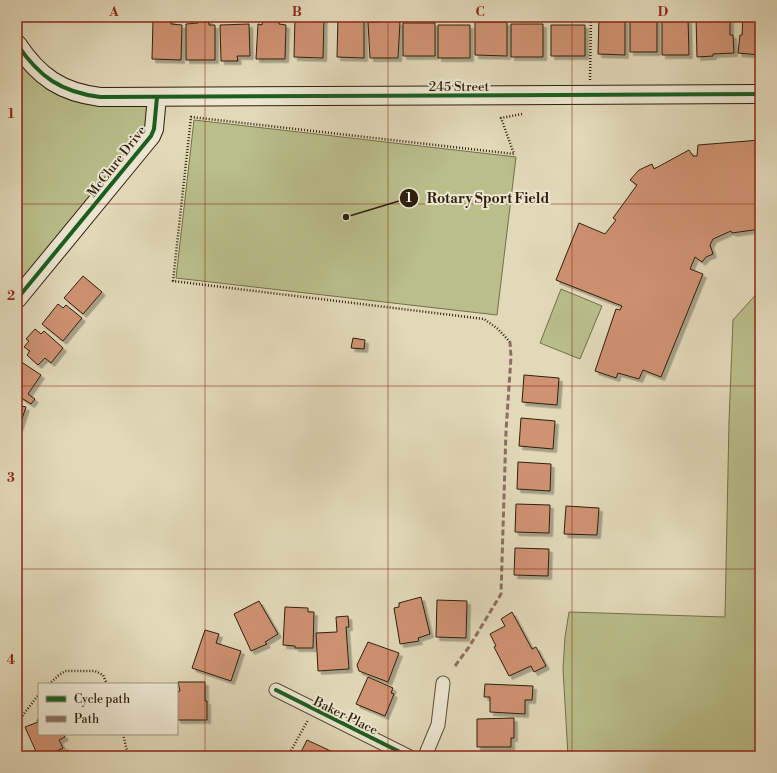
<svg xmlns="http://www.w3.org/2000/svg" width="777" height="773" font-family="'Libre Bodoni',serif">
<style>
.green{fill:#b9be8b;stroke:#746e4b}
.building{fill:#cf9273;stroke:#2e1f0b;filter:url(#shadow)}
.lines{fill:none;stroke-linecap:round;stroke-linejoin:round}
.street-casing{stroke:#5b4e36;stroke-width:15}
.secondary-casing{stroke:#2e1f0b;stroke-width:20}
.path{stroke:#2e1f0b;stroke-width:2.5;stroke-dasharray:1 2;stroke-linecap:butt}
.street{stroke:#ece6d2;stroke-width:13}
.secondary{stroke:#ece6d2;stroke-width:18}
.quiet{stroke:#8d6e63;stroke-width:3;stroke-dasharray:6 3;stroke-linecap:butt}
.cycleway-casing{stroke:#ece6d2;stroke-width:6}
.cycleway{stroke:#1b5e20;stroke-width:4}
.grid{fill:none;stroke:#8f2418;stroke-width:1;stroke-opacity:0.55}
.labels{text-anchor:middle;stroke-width:4;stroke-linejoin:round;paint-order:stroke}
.street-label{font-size:13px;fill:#2e1f0b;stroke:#ece6d2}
.leader{fill:none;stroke:#2e1f0b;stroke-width:1.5}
.callout-dot{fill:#2e1f0b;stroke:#ece6d2;stroke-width:1.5}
.mark-label{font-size:12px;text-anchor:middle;font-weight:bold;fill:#fff}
.callout-label{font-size:14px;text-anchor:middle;font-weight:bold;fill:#2e1f0b;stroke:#ece6d2;stroke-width:4;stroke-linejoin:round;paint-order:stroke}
.neatline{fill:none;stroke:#8f2418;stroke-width:1.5}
.grid-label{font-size:13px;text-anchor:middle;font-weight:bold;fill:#8f2418}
</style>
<defs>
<filter id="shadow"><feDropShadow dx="3.5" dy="3.5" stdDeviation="0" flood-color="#0004"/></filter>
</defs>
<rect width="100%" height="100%" fill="#e2d9b9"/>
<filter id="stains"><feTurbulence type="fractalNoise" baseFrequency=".005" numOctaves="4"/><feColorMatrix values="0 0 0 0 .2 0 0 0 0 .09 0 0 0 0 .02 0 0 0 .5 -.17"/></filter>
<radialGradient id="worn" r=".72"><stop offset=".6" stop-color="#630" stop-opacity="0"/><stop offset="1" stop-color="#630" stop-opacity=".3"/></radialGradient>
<!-- green -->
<path class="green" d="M17 44 59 86 157 97 154 129 17 299Z
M194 120 516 157 497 315 176 278Z
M561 289 602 306 580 359 540 343Z
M760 290V756H568L563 669 565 637 569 612 725 617 729 422 733 320Z"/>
<!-- building -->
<path class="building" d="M150 17H171V24L182 25 181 60 152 59 153 20H150Z
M295 17 324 18 323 58 294 57Z
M338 17H364V58L337 57Z
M379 17H393V21L400 22 398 58H370L368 22H379Z
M599 17H613V19L625 20V55L598 54Z
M630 17H649V20L657 19V52H630Z
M672 17H688L689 55H662V21H672Z
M696 17H730V35H733L734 53 713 54V56L697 57Z
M743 17H760V55L738 53 740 35H742Z
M198 18H208L209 25H215V60H186V24L198 23Z
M263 19 279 21V24L286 25 285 59H256L258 24 262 25Z
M475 22H507V56L475 55Z
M403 23H435V56H403Z
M249 24 250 56H237L238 61H221L220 25Z
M511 24H543V57H511Z
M438 25H470V58H438Z
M551 25H585V56H551Z
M760 140V229L732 233 731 231 713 239 710 245 713 254 706 257 702 262 695 257 690 269 703 274 661 377 643 370 639 379 618 373 616 378 595 371 616 309 620 310 622 306 556 280 579 223 605 234 616 220 613 218 637 185 630 180 639 170 652 164 654 169 689 150 693 156H697L698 145Z
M83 276 102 292 83 314 64 298Z
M58 304 63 308 66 305 82 318 63 341 42 324Z
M35 329 41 334 44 331 63 348 51 363 45 358 38 365 27 355 30 351 24 347 29 341 26 339Z
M353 338 365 340 364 349 351 348Z
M17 359 41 375 28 394 35 399 31 404 17 395Z
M524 375 559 378 557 405 522 402Z
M17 405 26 407 19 428H17Z
M521 418 555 421 553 449 519 446Z
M518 462 551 464 550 491 517 489Z
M516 504 550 505 549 533 515 532Z
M566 506 599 508 597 535 564 534Z
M515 548 549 549 548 576 514 575Z
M421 597 430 634 418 638 419 641 400 644 394 608 399 607V603Z
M437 600 467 601 466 638 436 637Z
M259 601 278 634 265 642 267 644 251 651 234 614Z
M285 607 308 608V612H314L313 648H295V646L283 645Z
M512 612 532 649 536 647 546 666 534 672 531 666 509 676 494 647 496 646 490 634 505 626 501 619Z
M348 616 349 627H346L349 669 318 671 316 633 337 632 336 617Z
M205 630 219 634 216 643 241 651 231 681 192 668Z
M368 642 399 653 388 682 359 671 357 665Z
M368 677 393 688 391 693 394 694 385 716 356 704Z
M178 682H205V701H207V720H177V692L180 691Z
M485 684 533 686 532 700H525V714L490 712V697H484Z
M514 718V738H511V747H477V719Z
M39 719V734H63L65 737 59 740 63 748 46 756H38L25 727 38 722 37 720Z
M307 740 335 753 334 756H299Z
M68 750 72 756H57Z
M471 753 523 755V756H471Z"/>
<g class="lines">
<!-- street casing -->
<g class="street-casing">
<path id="street" d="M276 690 408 756
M425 756 438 725 443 683"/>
</g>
<!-- secondary casing -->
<g class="secondary-casing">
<path id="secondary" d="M17 44C39 77 61 92 100 97L760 94
M17 299 151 136 154 129 157 97"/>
</g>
<!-- path -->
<path class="path" d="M590 80 591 17
M510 342 498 329 484 319 173 281 191 117 514 154 501 118 522 114
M49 684 59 675 65 671H95L103 675 107 684
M17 723 39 694
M123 734 127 751 132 756
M288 756 308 720"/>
<!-- street -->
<use href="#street" class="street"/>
<!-- secondary -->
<use href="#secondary" class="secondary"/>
<!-- quiet -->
<path class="quiet" d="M455 666 469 647 501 594 506 431 511 357 510 342"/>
<!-- cycleway casing -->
<g class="cycleway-casing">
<path id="cycleway" d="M17 44C39 77 61 92 100 97L760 94
M17 299 151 136 154 129 157 97
M276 690 408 756"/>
</g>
<!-- cycleway -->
<use href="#cycleway" class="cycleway"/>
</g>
<!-- grid -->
<path class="grid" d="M205 17V756M388 17V756M572 17V756M17 204H760M17 386H760M17 569H760"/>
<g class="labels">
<!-- street labels -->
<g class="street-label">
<text x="459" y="91">245 Street</text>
<text transform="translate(116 161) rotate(-52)" y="5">McClure Drive</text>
<text transform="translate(346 715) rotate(26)" y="5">Baker Place</text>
</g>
</g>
<!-- callouts -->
<path class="leader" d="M346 217L409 198"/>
<g class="callout-dot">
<circle cx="346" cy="217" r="4"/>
<circle cx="409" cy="198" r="10"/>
</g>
<g class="mark-label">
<text x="409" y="202">1</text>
</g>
<g class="callout-label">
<text x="488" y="203">Rotary Sport Field</text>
</g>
<!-- margin -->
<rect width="777" height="773" fill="none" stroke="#e2d9b9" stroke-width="44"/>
<!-- legend -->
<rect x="38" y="683" width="140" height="52" fill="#ece6d2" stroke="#a09682"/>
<rect x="46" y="696" width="20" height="6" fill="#1b5e20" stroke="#a09682"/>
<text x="74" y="703" font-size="12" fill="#2e1f0b">Cycle path</text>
<rect x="46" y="716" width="20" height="6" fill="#8d6e63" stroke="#a09682"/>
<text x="74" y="723" font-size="12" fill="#2e1f0b">Path</text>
<rect x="22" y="22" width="733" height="729" class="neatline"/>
<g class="grid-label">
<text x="114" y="16">A</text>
<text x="297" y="16">B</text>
<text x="480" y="16">C</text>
<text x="663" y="16">D</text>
<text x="11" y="118">1</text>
<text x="11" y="300">2</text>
<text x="11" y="482">3</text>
<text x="11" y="664">4</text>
</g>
<rect width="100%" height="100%" filter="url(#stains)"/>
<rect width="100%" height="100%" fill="url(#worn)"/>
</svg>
